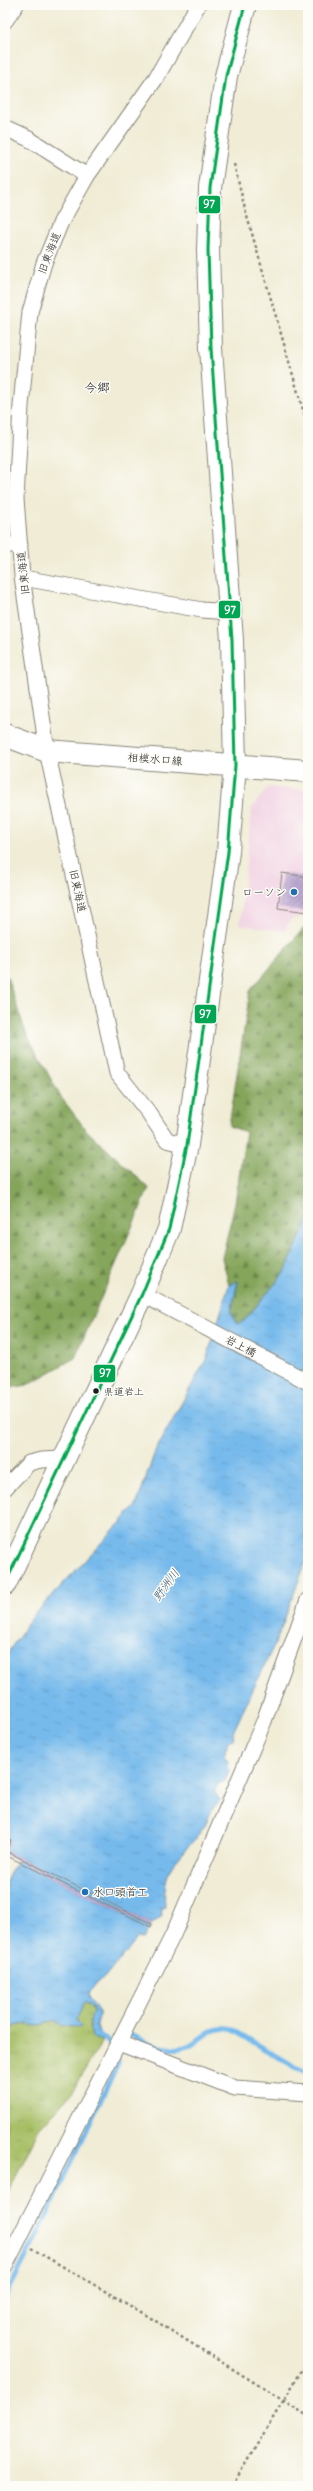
<svg xmlns="http://www.w3.org/2000/svg" width="313" height="2491" font-family="Delius,'Klee One',sans-serif">
<style>
.built{fill:#f1d0e2}
.grass{fill:url(#grass-tufts);stroke:#616d40}
.forest{fill:url(#forest-firs);stroke:#50603b}
.water{fill:url(#water-ripples);stroke:#496b84}
.lines{fill:none;stroke-linecap:round;stroke-linejoin:round}
.stream{stroke:#76baec;stroke-width:5}
.building{fill:url(#building-hatch)}
.minor-casing{stroke:#868478;stroke-width:17}
.secondary-casing{stroke:#868478;stroke-width:24}
.path{stroke:#868478;stroke-width:2.5;stroke-dasharray:3 3;stroke-linecap:butt}
.minor{stroke:#fff;stroke-width:15}
.secondary{stroke:#fff;stroke-width:22}
.bus-1-casing{stroke:#fdfcf7;stroke-width:6}
.bus-1{stroke:#00a651;stroke-width:3}
.poi-dot{fill:#1f6fb2;stroke:#fdfcf7;stroke-width:1.5}
.bus-dot{fill:#1c1c1c;stroke:#fdfcf7;stroke-width:1.5}
.labels{text-anchor:middle;stroke-width:3;stroke-linejoin:round;paint-order:stroke}
.bus-label{font-size:10px;fill:#1c1c1c;stroke:#fdfcf7;text-anchor:start}
.street-label{font-size:11px;fill:#1c1c1c;stroke:#fdfcf7}
.poi-label{font-size:11px;fill:#1c1c1c;stroke:#fdfcf7;text-anchor:end}
.water-label{font-size:12px;font-style:italic;fill:#405b6f;stroke:#fdfcf7}
.quarter-label{font-size:13px;fill:#1c1c1c;stroke:#fdfcf7}
.line-badge{stroke:#fdfcf7;stroke-width:1.5}
.badge-label{font-size:11px;text-anchor:middle;font-weight:bold;fill:#fff}
</style>
<defs>
<pattern id="grass-tufts" width="24" height="20" patternUnits="userSpaceOnUse"><rect width="24" height="20" fill="#a6be64"/><path d="M3 7l-1-3M5 7V3M7 7l1-3M15 17l-1-3M17 17v-4M19 17l1-3" fill="none" stroke="#8ea356"/></pattern>
<pattern id="forest-firs" width="22" height="20" patternUnits="userSpaceOnUse"><rect width="22" height="20" fill="#84a55a"/><path d="M5 1l3.5 6h-7zM16 11l3.5 6h-7z" fill="#6b864a"/></pattern>
<pattern id="water-ripples" width="26" height="14" patternUnits="userSpaceOnUse"><rect width="26" height="14" fill="#76baec"/><path d="M2 4q2-2 4 0t4 0M15 11q2-2 4 0t4 0" fill="none" stroke="#669fca"/></pattern>
<pattern id="building-hatch" width="6" height="6" patternUnits="userSpaceOnUse"><rect width="6" height="6" fill="#bca8d2"/><path d="M-1 1l2-2M0 6l6-6M5 7l2-2" fill="none" stroke="#9888aa"/></pattern>
</defs>
<rect width="100%" height="100%" fill="#fdfcf7"/>
<filter id="ink" filterUnits="userSpaceOnUse"><feTurbulence type="fractalNoise" baseFrequency=".025" numOctaves="2"/><feDisplacementMap in="SourceGraphic" scale="8" xChannelSelector="R" yChannelSelector="G"/><feConvolveMatrix kernelMatrix="1 2 1 2 8 2 1 2 1" color-interpolation-filters="sRGB"/></filter>
<filter id="wash" filterUnits="userSpaceOnUse"><feTurbulence type="fractalNoise" baseFrequency=".012" numOctaves="4" result="noise"/><feDisplacementMap in="SourceGraphic" scale="16" xChannelSelector="R" yChannelSelector="G"/><feGaussianBlur stdDeviation="0.9" result="paint"/><feColorMatrix in="noise" values="0 0 0 0 0 0 0 0 0 0 0 0 0 0 0 0 0 1.4 0 .05"/><feComposite in="paint" operator="in"/></filter>
<g filter="url(#wash)">
<rect width="100%" height="100%" fill="#f0ecd5"/>
<!-- built -->
<path class="built" d="M268 787 308 790V915L291 919 284 931 240 925 252 808Z"/>
<!-- grass -->
<path class="grass" d="M84 2002 92 2008 93 2013C89 2021 89 2030 93 2038L102 2041 72 2093 39 2129 5 2198V2027L27 2024 36 2026 54 2021 65 2026 81 2027 76 2020Z"/>
<!-- forest -->
<path class="forest" d="M308 923V1220L285 1272 244 1321 237 1324 231 1312 238 1282 229 1285 222 1258 235 1203 246 1132 229 1126 250 991Z
M5 971 26 1033 60 1096 87 1131 149 1188 75 1358 27 1385 5 1389Z"/>
<!-- water -->
<path class="water" d="M308 1220V1556L277 1639 233 1732 234 1739 228 1741 224 1757 228 1761 229 1771 224 1782 219 1783 214 1791 220 1801C210 1809 210 1817 204 1827 183 1858 161 1861 165 1907L161 1908 162 1916 152 1924 6 1851 5 1657 31 1618 136 1506 156 1449 207 1358 229 1285 238 1281 231 1312 237 1324 244 1321 285 1272Z
M17 1860 151 1927 143 1939 137 1938 121 1959 89 1992 88 1997 100 2015 96 2023 102 2041 93 2038C89 2030 89 2021 93 2013L92 2008 84 2002 76 2020 81 2027 79 2028 60 2025 54 2021 36 2026 27 2024 5 2027V1883Z"/>
<g class="lines">
<!-- stream -->
<path class="stream" d="M125 2033C143 2040 166 2053 185 2047 206 2041 208 2024 233 2030L297 2068 308 2072
M95 2034 106 2040 112 2047 114 2045
M5 2297 39 2232 118 2063 115 2055"/>
</g>
<g id="blocks">
<!-- building -->
<path class="building" d="M282 873 308 877V912L278 908Z
M5 1838 11 1841 6 1851 152 1924 151 1927 5 1855Z"/>
</g>
</g>
<g filter="url(#ink)">
<use href="#blocks" fill-opacity="0" stroke="#868478" stroke-width="1"/>
<g class="lines">
<!-- minor casing -->
<g class="minor-casing">
<path id="minor" d="M5 21 16 5
M5 128 29 139 87 176
M5 545H20
M23 578 202 610 230 612
M187 1145 167 1140 149 1113 117 1073 47 751 22 576 16 499 21 406 30 312 44 263 61 222 87 176 156 78 198 5
M142 1294 308 1382
M5 1488 29 1463 41 1460 63 1459
M119 2043 235 2088 308 2093
M5 2266 173 1935 264 1721 308 1600"/>
</g>
<!-- secondary casing -->
<g class="secondary-casing">
<path id="secondary" d="M5 735 47 751 308 771
M5 1584 142 1294 169 1229 187 1145 228 852 235 765 232 640 211 348 208 250 210 188 226 76 245 5"/>
</g>
<!-- path -->
<path class="path" d="M234 164 246 213 308 427
M31 2248 146 2315 308 2416
M232 2486 308 2360"/>
<!-- minor -->
<use href="#minor" class="minor"/>
<!-- secondary -->
<use href="#secondary" class="secondary"/>
<!-- bus-1 casing -->
<g class="bus-1-casing">
<path id="bus-1" d="M5 1584 142 1294 169 1229 187 1145 228 852 235 765 232 640 211 348 208 250 210 188 226 76 245 5"/>
</g>
<!-- bus-1 -->
<use href="#bus-1" class="bus-1"/>
</g>
</g>
<!-- markers -->
<g class="poi-dot">
<circle cx="294" cy="892" r="4"/>
<circle cx="85" cy="1892" r="4"/>
</g>
<circle class="bus-dot" cx="96" cy="1391" r="3.5"/>
<g class="labels">
<!-- bus labels -->
<g class="bus-label">
<text x="104" y="1395">県道岩上</text>
</g>
<!-- street labels -->
<g class="street-label">
<text transform="translate(49 253) rotate(-69)" y="4">旧東海道</text>
<text transform="translate(23 573) rotate(-96)" y="4">旧東海道</text>
<text transform="translate(155 759) rotate(4)" y="4">相模水口線</text>
<text transform="translate(78 891) rotate(78)" y="4">旧東海道</text>
<text transform="translate(241 1346) rotate(28)" y="4">岩上橋</text>
</g>
<!-- poi labels -->
<g class="poi-label">
<text x="286" y="896">ローソン</text>
<text x="93" y="1896" text-anchor="start">水口頭首工</text>
</g>
<!-- water labels -->
<g class="water-label">
<text transform="translate(166 1585) rotate(-54)" y="4">野洲川</text>
</g>
<!-- quarter labels -->
<g class="quarter-label">
<text x="97" y="392">今郷</text>
</g>
</g>
<g class="line-badge">
<rect x="198" y="195" width="23" height="19" rx="4" fill="#00a651"/>
<rect x="218" y="600" width="23" height="19" rx="4" fill="#00a651"/>
<rect x="194" y="1004" width="23" height="20" rx="4" fill="#00a651"/>
<rect x="93" y="1364" width="23" height="19" rx="4" fill="#00a651"/>
</g>
<g class="badge-label">
<text x="209" y="208">97</text>
<text x="230" y="614">97</text>
<text x="205" y="1018">97</text>
<text x="105" y="1377">97</text>
</g>
<!-- margin -->
<rect width="313" height="2491" fill="none" stroke="#fdfcf7" stroke-width="20"/>
</svg>
